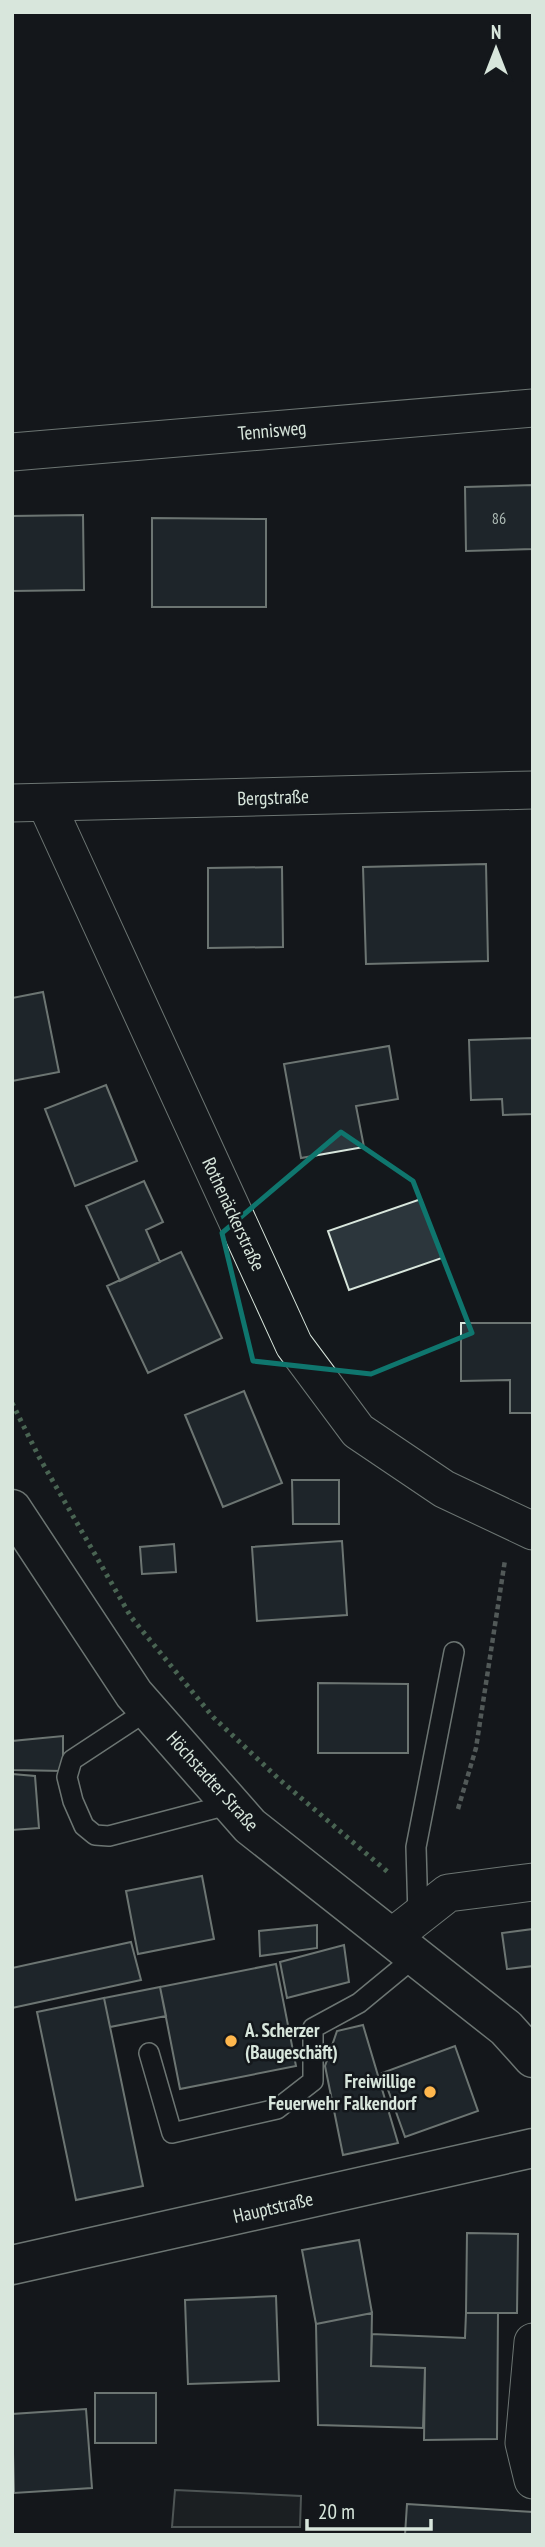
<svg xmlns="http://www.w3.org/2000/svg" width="545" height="2547" font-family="'PT Sans Narrow',sans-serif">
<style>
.parking{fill:#24282b;stroke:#939e99;stroke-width:2}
.building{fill:#2c363c;stroke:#d8e6dc;stroke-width:2}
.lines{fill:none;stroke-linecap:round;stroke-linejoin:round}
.lane-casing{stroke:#d8e6dc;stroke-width:22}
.street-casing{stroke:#d8e6dc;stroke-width:39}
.secondary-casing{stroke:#d8e6dc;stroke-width:41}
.path{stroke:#9da8a2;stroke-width:4.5;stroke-dasharray:5 3.5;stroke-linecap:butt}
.lane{stroke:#14181c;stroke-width:19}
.street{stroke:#14181c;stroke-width:37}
.secondary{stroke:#14181c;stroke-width:38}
.hedge{stroke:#8ac095;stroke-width:5;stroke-dasharray:3.5 5;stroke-linecap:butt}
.marked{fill:none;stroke:#0f766e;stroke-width:5;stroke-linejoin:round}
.poi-dot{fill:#ffb74d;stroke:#14181c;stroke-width:2.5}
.labels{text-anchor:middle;stroke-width:5;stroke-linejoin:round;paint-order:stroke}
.number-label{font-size:16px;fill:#adbab4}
.street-label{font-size:19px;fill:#d8e6dc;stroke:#14181c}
.poi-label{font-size:19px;font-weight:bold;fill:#d8e6dc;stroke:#14181c;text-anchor:start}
</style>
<rect width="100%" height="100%" fill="#14181c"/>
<!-- parking -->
<path class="parking" d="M175 2490 301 2496 300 2527H172Z"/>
<!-- building -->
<path class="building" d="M533 485V549L466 551 465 487Z
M83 515 84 590 12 591V516Z
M152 518 266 519V607H152Z
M486 864 488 961 366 964 363 867Z
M282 867 283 947 208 948V868Z
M43 992 59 1072 12 1081V998Z
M533 1038V1114L503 1115 502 1099 471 1100 469 1040Z
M389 1046 398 1099 356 1106 364 1147 301 1158 284 1064Z
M106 1085 137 1161 75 1186 45 1109Z
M144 1181 163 1222 146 1230 160 1262 120 1281 86 1206Z
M421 1199 442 1258 349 1290 328 1231Z
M181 1252 222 1338 148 1373 107 1286Z
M461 1323H533V1413H510V1380L461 1381Z
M244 1391 282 1483 223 1507 185 1415Z
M292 1480H339V1524H293Z
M342 1541 347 1615 257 1621 252 1547Z
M174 1544 176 1572 142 1574 140 1547Z
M318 1683 408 1684V1753H318Z
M63 1736V1771L12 1770V1741Z
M12 1774 35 1776 39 1828 12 1830Z
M202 1876 214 1939 138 1954 126 1891Z
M317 1925V1948L260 1956 259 1931Z
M533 1929V1966L507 1969 502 1933Z
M131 1942 141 1980 12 2008V1968Z
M344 1945 349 1982 287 1998 280 1962Z
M276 1964 296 2066 180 2089 160 1987Z
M160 1987 166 2016 110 2027 104 1998Z
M104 1998 143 2186 76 2200 37 2012Z
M363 2025 398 2143 343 2155 325 2066 337 2031Z
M455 2046 478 2111 405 2137 382 2073Z
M467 2233 518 2234 517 2313H466Z
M359 2240 372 2313 316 2324 302 2250Z
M276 2296 279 2381 188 2384 185 2300Z
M372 2313 371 2366 425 2368 423 2428 318 2425 316 2324Z
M466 2313H498L497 2439 424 2440 425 2368 371 2366 372 2334 465 2338Z
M95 2393H156V2443H95Z
M86 2409 92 2488 14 2493 12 2414Z
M407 2504 533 2512V2535H405Z"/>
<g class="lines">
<!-- lane casing -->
<g class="lane-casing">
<path id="lane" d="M148 1710 72 1760 67 1777 73 1801 84 1826 95 1835 109 1836 231 1804
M418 1916 416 1847 454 1652
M149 2053 172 2133 277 2109 313 2081V2028L359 2003 416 1956"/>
</g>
<!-- street casing -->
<g class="street-casing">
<path id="street" d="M12 452 533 408
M12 803 533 790
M46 803 294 1345 358 1431 444 1489 533 1531
M392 1937 448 1893 533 1882
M533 2342 524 2443 533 2480"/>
</g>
<!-- secondary casing -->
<g class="secondary-casing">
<path id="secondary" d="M12 1509 134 1694 250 1826 506 2028 533 2058
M12 2265 533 2148"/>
</g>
<!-- path -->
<path class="path" d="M458 1809 476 1748 505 1560"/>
<!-- lane -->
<use href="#lane" class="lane"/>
<!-- street -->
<use href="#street" class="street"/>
<!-- secondary -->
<use href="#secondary" class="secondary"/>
<!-- hedge -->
<path class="hedge" d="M12 1403 39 1457 131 1617 213 1717 280 1780 389 1873"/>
</g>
<!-- marked area -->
<path d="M0 0H545V2547H0ZM341 1132 413 1181 472 1333 371 1374 253 1361 222 1233Z" fill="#14181c" fill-opacity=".55" fill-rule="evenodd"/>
<path class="marked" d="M341 1132 413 1181 472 1333 371 1374 253 1361 222 1233Z"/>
<!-- markers -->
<g class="poi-dot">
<circle cx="231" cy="2041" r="7"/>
<circle cx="430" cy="2092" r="7"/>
</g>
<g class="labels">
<!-- number labels -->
<g class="number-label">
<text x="499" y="524">86</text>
</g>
<!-- street labels -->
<g class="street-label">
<text transform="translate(272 430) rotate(-5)" y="7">Tennisweg</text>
<text transform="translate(273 797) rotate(-2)" y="7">Bergstraße</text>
<text transform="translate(234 1214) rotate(65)" y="7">Rothenäckerstraße</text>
<text transform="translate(213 1781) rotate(48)" y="7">Höchstadter Straße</text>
<text transform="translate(273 2207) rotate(-13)" y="7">Hauptstraße</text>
</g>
<!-- poi labels -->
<g class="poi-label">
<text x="245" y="2037">A. Scherzer<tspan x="245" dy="22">(Baugeschäft)</tspan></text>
<text x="416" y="2088" text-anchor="end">Freiwillige<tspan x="416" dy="22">Feuerwehr Falkendorf</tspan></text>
</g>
</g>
<!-- border -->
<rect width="545" height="2547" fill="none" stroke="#d8e6dc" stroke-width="28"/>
<!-- north arrow -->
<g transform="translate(496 49)" stroke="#14181c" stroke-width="5" paint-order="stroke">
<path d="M0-5L12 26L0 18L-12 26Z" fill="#d8e6dc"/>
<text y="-10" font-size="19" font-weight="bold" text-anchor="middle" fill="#d8e6dc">N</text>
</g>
<!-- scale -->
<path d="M307 2519v10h124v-10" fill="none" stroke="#d8e6dc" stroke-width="3.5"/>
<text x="318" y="2519" font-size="21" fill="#d8e6dc" stroke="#14181c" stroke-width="5" paint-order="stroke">20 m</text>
</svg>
